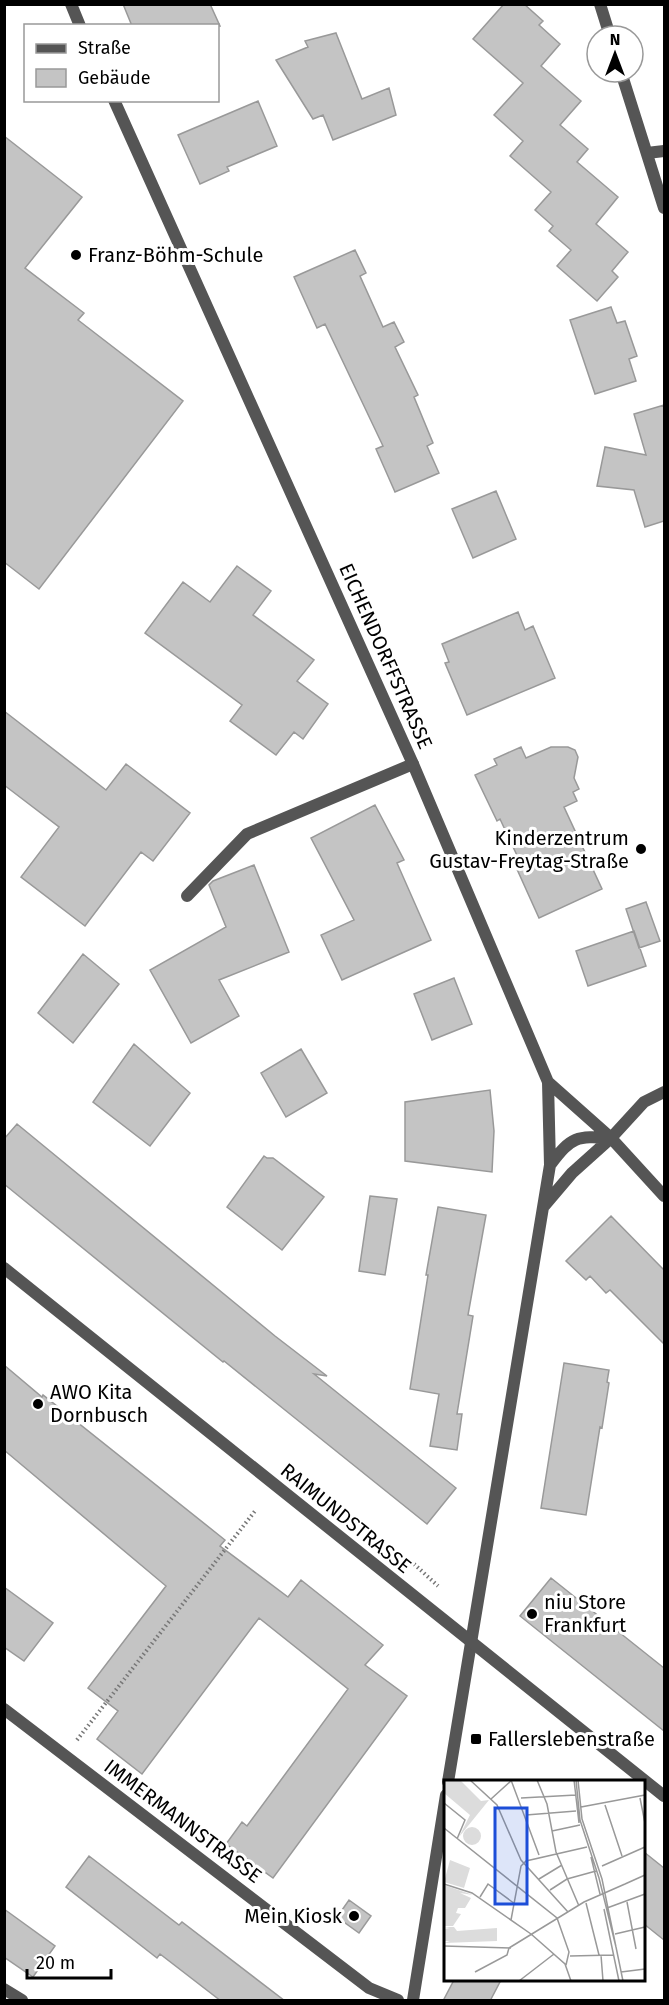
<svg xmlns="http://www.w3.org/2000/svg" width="669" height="2005" font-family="'Fira Sans',sans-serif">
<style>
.building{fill:#c4c4c4;stroke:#999;stroke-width:1.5}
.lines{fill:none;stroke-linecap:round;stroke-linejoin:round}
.path{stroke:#777;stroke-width:4;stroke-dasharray:1.5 3;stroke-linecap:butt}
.service{stroke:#555;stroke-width:12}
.minor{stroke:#555;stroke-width:12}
.tertiary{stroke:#555;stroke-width:12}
.poi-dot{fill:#000;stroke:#fff;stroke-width:2}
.labels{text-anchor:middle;stroke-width:6;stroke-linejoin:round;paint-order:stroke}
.poi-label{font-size:20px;fill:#000;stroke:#fff;text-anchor:start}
.street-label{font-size:20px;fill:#000;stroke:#fff}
.inset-road{fill:none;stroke:#999;stroke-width:1.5}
.view{fill:#1d4ed8;fill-opacity:0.15;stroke:#1d4ed8;stroke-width:3}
.inset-edge{fill:none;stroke:#000;stroke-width:3}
</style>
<rect width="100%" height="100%" fill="#fff"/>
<!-- building -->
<path class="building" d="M123 4H210L220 26H132Z
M504 4H524L543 21 539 25 560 44 541 66 581 101 560 125 588 149 577 162 618 197 596 224 628 252 612 271 618 277 597 301 557 266 571 250 549 231 553 226 535 210 551 192 510 156 523 141 494 115 523 83 473 39Z
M336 33 362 99 389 88 396 115 333 140 323 115 313 119 276 60 308 47 305 41Z
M258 101 277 146 227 167 229 171 200 184 178 135Z
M4 136 82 197 25 268 84 313 78 320 183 401 39 589 4 562Z
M355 250 366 273 360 276 383 327 394 322 404 342 395 347 418 395 414 397 433 443 427 446 439 473 395 492 376 449 383 446 325 324 317 328 294 277Z
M611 307 617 323 625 321 637 356 629 359 636 381 595 394 570 320Z
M664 405V521L645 527 634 490 597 486 605 447 646 455 634 414Z
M496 491 516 539 473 558 452 509Z
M237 566 271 591 253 615 314 660 297 681 328 704 303 739 294 732 276 755 230 721 242 705 145 633 183 582 210 602Z
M518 612 525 630 533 626 555 678 467 715 445 663 449 662 442 644Z
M4 711 106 790 126 764 190 813 153 861 141 852 85 926 21 877 59 827 4 785Z
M521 747 526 758 551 747H568L575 750 578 757 574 778 579 789 573 792 577 801 564 807 602 889 539 918 516 867 521 864 500 819 497 821 475 775 497 765 494 759Z
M375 805 404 860 397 863 431 940 342 980 321 935 354 920 311 838Z
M254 865 289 952 219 980 239 1016 191 1043 150 970 226 927 209 885 213 881Z
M646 902 660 941 639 948 626 909Z
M634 931 646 966 588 986 576 951Z
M83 954 119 984 73 1043 38 1013Z
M454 978 472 1024 432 1040 414 994Z
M134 1044 190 1093 150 1146 93 1102Z
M301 1049 327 1093 286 1117 261 1073Z
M490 1090 494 1131 492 1172 405 1161V1102Z
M17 1124 275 1336 327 1376 314 1374 456 1488 427 1524 224 1361 223 1362 4 1184V1139Z
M264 1156 267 1158H273L324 1197 282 1250 227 1207Z
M370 1196 397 1199 385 1275 359 1271Z
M438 1207 486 1215 468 1315 473 1316 457 1414H462L457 1450 430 1446 439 1394 410 1389 428 1275H426Z
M611 1216 664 1270V1344L610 1290 606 1293 590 1276 586 1280 566 1261Z
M564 1363 609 1370 607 1382 609 1383 602 1428 600 1427 586 1515 541 1508Z
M4 1365 42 1397 43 1395 225 1540 220 1546 288 1597 301 1580 383 1645 365 1665 407 1696 273 1878 226 1844 242 1822 247 1826 348 1689 259 1618 142 1774 97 1739 118 1711 88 1688 166 1586 4 1450Z
M551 1578 664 1668V1731L520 1616Z
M4 1587 53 1623 24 1661 4 1647Z
M644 1852 664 1868V1940L644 1924Z
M89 1856 179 1925 182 1922 285 2001H221L160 1954 157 1958 66 1887Z
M349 1900 371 1916 359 1933 337 1917Z
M4 1909 55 1946 33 1977 4 1957Z
M454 1980H501L490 2001H443Z"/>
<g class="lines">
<!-- path -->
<path class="path" d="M414 1564 438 1586
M77 1740 255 1511"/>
<!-- service -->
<path class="service" d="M187 896 247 834 413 764
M4 1989 22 2000"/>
<!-- minor -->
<path class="minor" d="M71 4 80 26
M600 4 610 36
M621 72 664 208
M114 100 413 764 548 1082 611 1138 664 1196
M647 153 664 151
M548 1082 550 1165
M544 1206 572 1173 611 1138 644 1102 664 1092
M4 1709 369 1988 398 2000
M448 1782 550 1165C572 1136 576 1136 611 1138
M413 2000 446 1795"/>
<!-- tertiary -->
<path class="tertiary" d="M4 1268 664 1796"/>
</g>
<!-- markers -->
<g class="poi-dot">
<circle cx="76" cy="255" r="6"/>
<circle cx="641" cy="849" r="6"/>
<circle cx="38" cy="1404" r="6"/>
<circle cx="532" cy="1614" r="6"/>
<rect x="470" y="1733" width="12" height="12" rx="3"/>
<circle cx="354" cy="1916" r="6"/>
</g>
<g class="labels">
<!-- poi labels -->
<g class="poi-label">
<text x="88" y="262">Franz-Böhm-Schule</text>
<text x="629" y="845" text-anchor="end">Kinderzentrum<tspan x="629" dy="23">Gustav-Freytag-Straße</tspan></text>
<text x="50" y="1399">AWO Kita<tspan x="50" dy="23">Dornbusch</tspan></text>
<text x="544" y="1609">niu Store<tspan x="544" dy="23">Frankfurt</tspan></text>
<text x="488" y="1746">Fallerslebenstraße</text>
<text x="342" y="1923" text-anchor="end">Mein Kiosk</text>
</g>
<!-- street labels -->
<g class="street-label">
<text transform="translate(386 656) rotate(66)" y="7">EICHENDORFFSTRASSE</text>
<text transform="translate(346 1518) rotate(39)" y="7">RAIMUNDSTRASSE</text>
<text transform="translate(183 1821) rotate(37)" y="7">IMMERMANNSTRASSE</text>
</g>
</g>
<!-- overview -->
<g transform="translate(444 1780)">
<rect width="201" height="201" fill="#fff"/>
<path d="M0 0H16L37 21 45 20 15 57 26 35 0 13ZM19 56a9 9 0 1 1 18 0a9 9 0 1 1-18 0ZM6 80 26 88 20 108 0 102ZM0 105 29 115 16 113 27 118 21 128H14L12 133 17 134 9 146H0ZM0 147H10L13 151 53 148V161L0 163 6 161H0V149L6 148Z" fill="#dcdcdc"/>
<path class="inset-road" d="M26 0 53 25 77 80 124 132M67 0 95 75M93 0 103 24 112 72 135 126M130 0 135 43M132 0 136 40 155 98 172 167M134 0 138 39 158 99 179 201M77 18 132 15M196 18 201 43M47 19 68 0M0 23 21 40 13 59M161 25 178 76M137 27 201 15M82 35 132 31M0 48 113 138 125 172 122 185M108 51 136 45M147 77 156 114M158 86 201 67M95 99 118 85M0 104 28 113 87 154M181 104 201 95M106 110 123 99 152 91M36 117 44 104 71 124M183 122 192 169M142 123 155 175M163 128 201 114M160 129 175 201M67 140 77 86 82 81 143 67M87 154 121 184 127 201M171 154 201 147M0 166 67 168M65 168 140 122 181 104M157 175 159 201M126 176 169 175M31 192 63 175 65 168M177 192 201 189M75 201 110 174"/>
<path class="view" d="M51 28H83V124H51Z"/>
<rect width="201" height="201" class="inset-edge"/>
</g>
<!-- border -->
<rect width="669" height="2005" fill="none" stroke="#000000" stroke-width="12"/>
<!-- legend -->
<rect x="24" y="24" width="195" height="78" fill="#ffffff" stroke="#999999" stroke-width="1.5"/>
<rect x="36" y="44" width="30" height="9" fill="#555555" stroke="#999999" stroke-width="1.5"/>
<text x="78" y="54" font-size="18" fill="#000000">Straße</text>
<rect x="36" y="69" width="30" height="18" fill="#c4c4c4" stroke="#999999" stroke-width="1.5"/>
<text x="78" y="84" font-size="18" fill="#000000">Gebäude</text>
<!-- north arrow -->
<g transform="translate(615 54)"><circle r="28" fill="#ffffff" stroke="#999999" stroke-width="1.5"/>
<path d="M0-4.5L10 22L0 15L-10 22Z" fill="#000000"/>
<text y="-9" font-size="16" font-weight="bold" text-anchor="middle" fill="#000000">N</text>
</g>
<!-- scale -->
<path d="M27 1969v9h84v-9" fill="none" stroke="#000000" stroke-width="3"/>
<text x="36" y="1969" font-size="18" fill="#000000" stroke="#ffffff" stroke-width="4.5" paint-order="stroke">20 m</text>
</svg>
